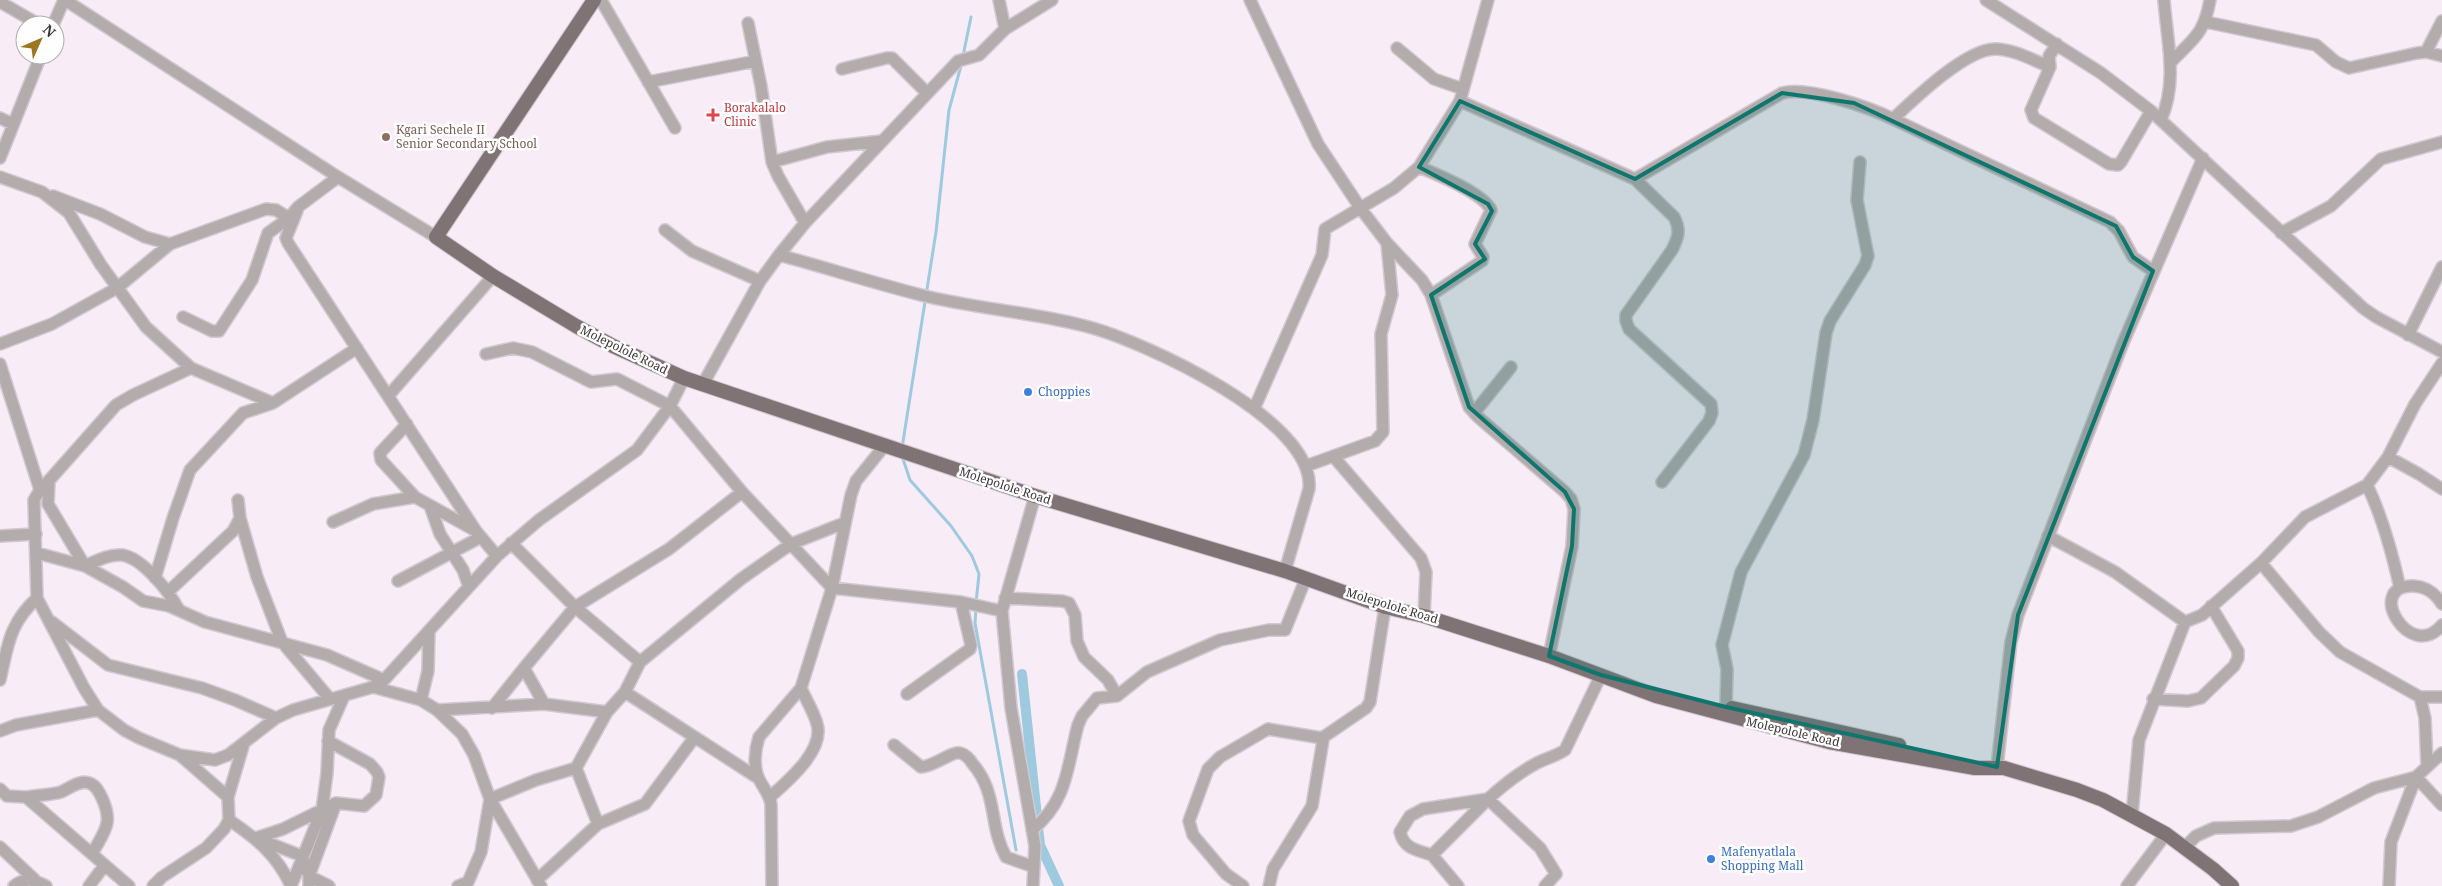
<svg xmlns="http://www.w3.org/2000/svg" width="2442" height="886" font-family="'Noto Serif',serif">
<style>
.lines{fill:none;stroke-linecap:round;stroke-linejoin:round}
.stream{stroke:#9dcade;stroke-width:3}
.canal{stroke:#9dcade;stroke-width:10}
.minor-casing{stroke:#d2c8d1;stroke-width:14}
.major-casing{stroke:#d2c8d1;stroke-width:16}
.minor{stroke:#b3acad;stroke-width:11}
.major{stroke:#807376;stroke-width:14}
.marked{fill:#0f766e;fill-opacity:0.2;stroke:#0f766e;stroke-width:4;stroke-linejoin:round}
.health-dot{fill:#e0444e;stroke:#fefefe;stroke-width:2}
.education-dot{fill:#8d6e63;stroke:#fefefe;stroke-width:2}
.shop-dot{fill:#3f7fe0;stroke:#fefefe;stroke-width:2}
.labels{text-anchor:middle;stroke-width:5;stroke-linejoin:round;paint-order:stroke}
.health-label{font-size:12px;fill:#be3a42;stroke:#fefefe;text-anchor:start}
.education-label{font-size:12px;fill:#785e54;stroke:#fefefe;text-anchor:start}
.street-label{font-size:12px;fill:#3b363a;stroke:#fefefe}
.shop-label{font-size:12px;fill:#366cbe;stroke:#fefefe;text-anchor:start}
</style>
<rect width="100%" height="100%" fill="#f8ecf7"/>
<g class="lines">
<!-- stream -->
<path class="stream" d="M963 56 971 17
M902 448 936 232 949 110 962 62
M902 456 910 480 951 526 972 556 979 574 976 603
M976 609 975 623 1016 850"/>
<!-- canal -->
<path class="canal" d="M1022 674 1040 845 1059 886"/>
<!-- minor casing -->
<g class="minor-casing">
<path id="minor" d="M65 0 338 177 436 237
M601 0 675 128
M999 0 1005 29
M1250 0 1318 144 1361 209 1387 243 1422 280 1431 295 1469 407 1478 417 1565 492 1571 499 1574 509 1572 546 1549 656
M1986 0 2101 73 2151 111 2363 308 2376 317 2442 352
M0 2 40 25
M2206 22 2316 45 2336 62 2349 68 2417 53 2426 52 2442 56
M748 23 761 86 772 162 778 176 805 223
M53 25 64 0
M1397 48 1434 79 1463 89
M2426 52 2442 21
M2171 62C2194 38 2204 34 2210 0
M2050 67 2031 110 2034 118 2109 164 2118 165 2121 162 2151 111
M842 69 887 58H892L927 93
M648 82 756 61
M1460 101 1635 179 1674 217C1681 230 1678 238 1672 250L1626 315V321L1629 329 1711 404 1712 413 1709 421 1662 482
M0 118 13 124
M1893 119 2110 222 2119 231 2133 257 2153 271
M2161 120C2178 81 2167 41 2164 0
M0 158 41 55
M772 162 827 147 882 141
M1419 167C1436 174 1483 193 1491 210L1475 244 1483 257 1482 261 1431 295
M0 177 42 192 69 213 101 265 146 327 191 368 273 403
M1635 179 1782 93C1807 86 1869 107 1893 119 1914 99 1966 49 1995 49 2013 49 2033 60 2050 67L2049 56 2057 44
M53 196 100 214 145 237 170 244
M297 211 286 238 288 243 476 531
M665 230 692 251 760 281
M2281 233 2331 206 2381 159 2442 142
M779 255C827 268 874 283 921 295 976 309 1034 312 1089 327 1144 342 1316 420 1309 489L1285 571
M183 317 212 331H219L252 280 268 233 289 218
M2408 335 2442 267
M0 344 52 324 117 288 170 244 266 209 276 210 289 218 298 207 338 177
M486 354 513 348 532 352 591 382 617 379 670 406 742 492 832 588 961 602 1002 611
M0 364 40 490 34 500 37 598 84 688 98 710 124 730 139 738 180 755 215 760 228 755 276 718 293 710 373 687 384 680 497 556 539 520 637 450 670 406 684 378
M703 384 760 281 779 255 805 223 958 61 979 55 1005 29 1052 0
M389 395 493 276
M1254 409 1322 255 1325 229 1394 188 1419 167 1460 101 1488 0
M1474 413 1511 367
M407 424 380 453 381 460 415 497 476 531 497 556
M1333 456 1421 558 1426 572 1424 616
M2388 457 2419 474 2442 489
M1306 466 1375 441 1383 432 1381 334 1392 295 1387 243
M49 482 48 504 85 566C96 561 109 554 122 555 143 558 170 593 179 610
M45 485 116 405 133 395 191 368
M2367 485C2383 518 2392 552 2400 588
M238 500 240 518 257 577 282 642 330 699
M430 506 440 534 463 570 469 587
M333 522 373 504 415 497
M0 536 36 534
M2048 536 2115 572 2185 622
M511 543 575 607 640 662
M37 553 85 566 123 587 143 601 169 606 205 622 327 655 384 680
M2261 563 2319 632 2340 652 2420 697H2442
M155 578 173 518 190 470 243 413 273 403 357 348
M398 581 481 537
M169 591 233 531 240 518
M1005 598 1062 601 1069 603 1075 615 1077 641 1084 657 1108 680 1117 696
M2442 604C2435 593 2427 587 2414 586 2363 584 2410 664 2442 625
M52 622 108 665 202 688 235 700 276 718
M0 680C8 645 9 624 37 598
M373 687 421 700 437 710 462 734 474 755 490 799 481 852 468 882 458 886
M625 692 758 778
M907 694 970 649 971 645 961 602
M2420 697 2425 718 2427 765
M2153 699 2188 701 2201 698 2234 666 2238 658V651L2211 606
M421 700 428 671 429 631
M544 704 524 668 575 607 669 549 742 492
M1726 707 1727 669 1722 645 1741 572 1804 455 1813 420 1826 333 1830 321 1865 265 1868 256 1857 200 1860 162
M492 708 524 668
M437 710 544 704 607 712
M0 731 16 725 98 710
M894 745 921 767C933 767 952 751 960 753 965 754 970 759 972 763 999 794 988 825 1006 857L1034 867
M181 756 228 797
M1997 767 2011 642 2018 615 2123 343 2203 158
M0 789 7 796 26 797 129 886
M26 797C37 795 51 795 61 792 70 788 79 780 89 783 96 785 99 792 102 798 114 824 104 831 92 854
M770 797C787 782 825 750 817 724 814 712 806 700 801 688
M2132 815 2139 740 2185 622 2202 615 2261 563 2305 517 2367 485 2388 457 2415 404 2442 363
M229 820C256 838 277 855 291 886
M598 824 645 804 694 738
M1032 830C1068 801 1067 766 1078 725L1082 716 1097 698 1117 696 1147 672 1220 640 1269 630H1285L1306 578
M256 838 283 829 336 803 364 806 376 795 379 777 377 772 370 764 328 741
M256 838 302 856 309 876 329 886
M0 847 35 880
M2185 847 2196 836 2214 828 2291 826 2318 817 2374 788 2416 777 2442 753
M1432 855 1458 886
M537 880 598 824 576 768
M14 886C25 877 35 880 46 886
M89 886 104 866
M153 886 162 877 206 848 224 829 229 820 228 797 244 743
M291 886 322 810 327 773 329 730 344 696
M309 886V876L336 803
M541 886 490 799 536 780 576 768 607 712 625 692 640 662 741 579 791 544 844 523
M772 886 771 804C769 793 763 788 759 779 753 767 755 749 759 737L801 688 832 588 851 495 856 481 885 445
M1033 886 1035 846 1011 708 1002 611 1035 496
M1243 886 1226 874 1193 835 1189 821 1208 769 1220 757 1268 729 1322 738
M1269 886 1273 869 1312 806 1323 740 1322 738 1366 708 1370 702 1385 607
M1545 886 1556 874 1540 848 1488 799 1423 809 1410 816 1400 832C1404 849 1417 850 1432 855L1488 799C1502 786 1520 772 1537 763 1547 758 1556 756 1565 750L1601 675
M2127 886 2166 834
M2389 886 2391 842 2416 777 2442 805"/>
</g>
<!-- major casing -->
<g class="major-casing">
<path id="major" d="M594 0 436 237 493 276 576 326 613 346 684 378 1035 496 1285 571 1385 607 1424 616 1549 656 1656 696 1829 742 1975 768H2004L2077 790 2103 800 2166 834 2213 869 2232 886
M1732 708 1899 745"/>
</g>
<!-- minor -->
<use href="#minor" class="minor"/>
<!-- major -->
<use href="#major" class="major"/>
</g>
<!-- marked area -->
<path class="marked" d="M1782 93 1854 103 2116 226 2133 257 2153 271 2018 615 1997 767 1726 707 1601 675 1549 656 1572 546 1574 509 1565 492 1469 407 1431 295 1485 259 1475 244 1492 211 1488 204 1419 167 1460 101 1635 179Z"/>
<!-- markers -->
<path class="health-dot" d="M710.5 107.5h5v5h5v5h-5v5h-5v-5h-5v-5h5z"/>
<circle class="education-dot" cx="386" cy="137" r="5"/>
<g class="shop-dot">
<circle cx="1028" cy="392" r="5"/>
<circle cx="1711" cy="859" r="5"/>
</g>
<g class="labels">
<!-- health labels -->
<g class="health-label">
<text x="724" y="112">Borakalalo<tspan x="724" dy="14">Clinic</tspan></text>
</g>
<!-- education labels -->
<g class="education-label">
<text x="396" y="134">Kgari Sechele II<tspan x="396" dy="14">Senior Secondary School</tspan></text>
</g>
<!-- street labels -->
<g class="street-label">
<text transform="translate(624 350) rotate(26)" y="4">Molepolole Road</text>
<text transform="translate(1005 486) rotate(18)" y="4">Molepolole Road</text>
<text transform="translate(1392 606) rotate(17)" y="4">Molepolole Road</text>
<text transform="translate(1793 732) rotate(13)" y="4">Molepolole Road</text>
</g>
<!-- shop labels -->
<g class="shop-label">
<text x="1038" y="396">Choppies</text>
<text x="1721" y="856">Mafenyatlala<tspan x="1721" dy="14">Shopping Mall</tspan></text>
</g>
</g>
<!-- north arrow -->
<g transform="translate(40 40) rotate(45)"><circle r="24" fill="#fefefe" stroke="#b0aeb0"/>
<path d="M0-4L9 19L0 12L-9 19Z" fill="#9a7822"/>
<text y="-8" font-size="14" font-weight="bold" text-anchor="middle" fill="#3b363a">N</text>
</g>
</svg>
